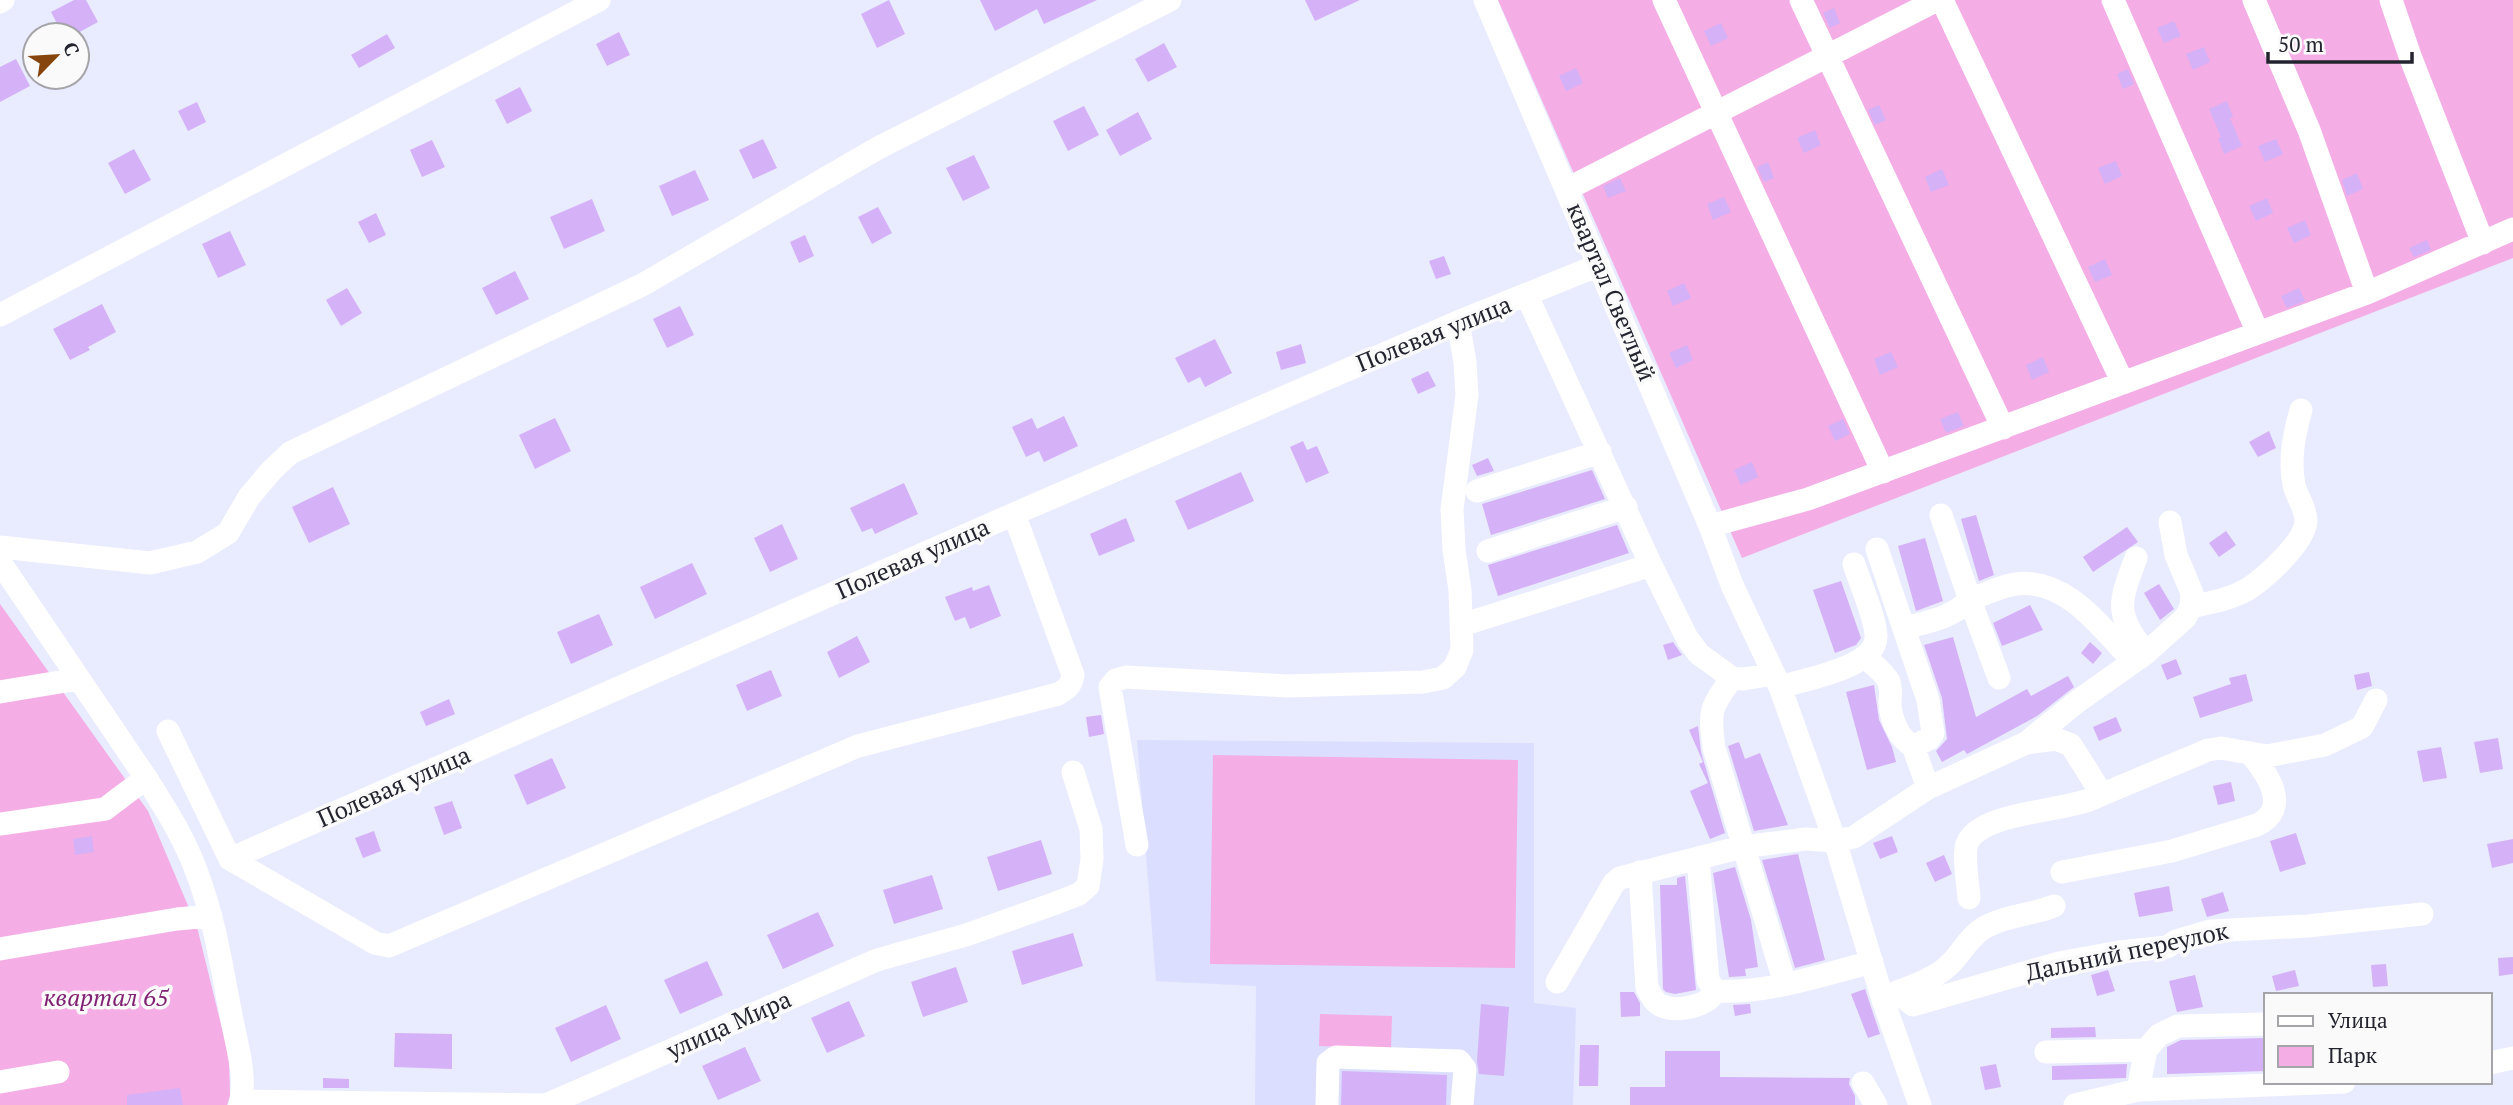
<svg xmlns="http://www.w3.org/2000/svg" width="2513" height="1105" font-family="'PT Serif',serif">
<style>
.built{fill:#dbdefe}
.green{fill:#f4ade5}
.building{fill:#d5b1f7}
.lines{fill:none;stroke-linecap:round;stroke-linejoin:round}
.minor{stroke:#fff;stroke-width:23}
.labels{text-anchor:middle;stroke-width:7;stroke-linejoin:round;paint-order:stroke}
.street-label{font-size:24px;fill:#23242f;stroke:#fafafa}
.park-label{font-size:24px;font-style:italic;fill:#802072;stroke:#fafafa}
</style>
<rect width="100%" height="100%" fill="#e9ebff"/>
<!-- built -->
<path class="built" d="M1137 740 1534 743V1003L1576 1008 1573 1105H1255L1256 986 1156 981Z"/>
<!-- green -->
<path class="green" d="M1498 0H2513V258L1742 558Z
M0 604 148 811 197 927 229 1057 230 1096 227 1105H0Z
M1213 755 1518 760 1515 968 1210 964Z
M1320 1014 1392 1016 1391 1049 1319 1046Z"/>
<!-- building -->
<path class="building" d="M74 0H86L98 22 74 35H63L51 12Z
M889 0 905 34 877 48 861 14Z
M980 0H1097L1044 24 1037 9 995 31Z
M1305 0H1360L1315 21Z
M1834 8 1840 23 1830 28 1823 13Z
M2174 21 2181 36 2164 43 2157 28Z
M1721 23 1728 38 1711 46 1704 31Z
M619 32 630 55 607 66 596 44Z
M387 34 395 48 359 68 351 55Z
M1164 43 1177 67 1148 82 1135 59Z
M2204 47 2210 62 2193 70 2186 54Z
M16 59 30 86 0 102V67Z
M1576 68 1583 83 1566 91 1559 76Z
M2128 69 2134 84 2123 89 2117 74Z
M520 87 532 111 507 124 495 100Z
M2227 101 2233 117 2230 118 2242 146 2224 154 2218 138 2221 137 2209 109Z
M197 102 206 122 188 131 178 111Z
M1879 105 1886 120 1875 125 1868 110Z
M1084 106 1099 135 1068 151 1053 121Z
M1138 112 1152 139 1120 156 1106 130Z
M1815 130 1821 145 1804 153 1797 138Z
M763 139 777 168 753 179 739 150Z
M2276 139 2283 154 2265 162 2258 146Z
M432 140 445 167 422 177 410 150Z
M134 149 151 180 125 194 108 163Z
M974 155 990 188 963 201 946 168Z
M2116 161 2122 176 2105 184 2098 168Z
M1768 162 1774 178 1764 182 1757 167Z
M1942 169 1949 185 1931 192 1925 177Z
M695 170 709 200 672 216 659 186Z
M2357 173 2363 189 2347 196 2342 180Z
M1620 178 1626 191 1608 198 1603 186Z
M1724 197 1731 212 1713 220 1707 204Z
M2267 198 2273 213 2256 221 2249 206Z
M592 199 605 231 564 249 550 217Z
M878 207 892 233 872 244 858 217Z
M376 213 386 235 369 243 358 222Z
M2305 220 2311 235 2294 243 2287 228Z
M230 231 246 265 218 278 202 244Z
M805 235 814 256 799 263 790 242Z
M2427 240 2431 250 2414 257 2409 248Z
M1444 256 1451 274 1436 279 1429 261Z
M2105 259 2112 275 2095 282 2088 267Z
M515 271 529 299 496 315 482 288Z
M1684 283 1691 298 1673 306 1667 291Z
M347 288 362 313 341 326 326 300Z
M2299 288 2305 301 2287 308 2281 296Z
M102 304 116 332 88 347 90 350 70 360 53 329Z
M680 306 694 335 667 348 653 319Z
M1215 339 1232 373 1205 387 1200 377 1188 383 1175 358Z
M1301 344 1306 363 1281 370 1276 352Z
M1687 345 1693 360 1676 368 1669 353Z
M1891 352 1898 367 1880 375 1874 359Z
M2043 357 2049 372 2032 380 2026 365Z
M1428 371 1436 386 1418 394 1411 379Z
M1958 412 1964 426 1946 433 1940 419Z
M1064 416 1078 446 1044 462 1039 451 1026 457 1012 427 1032 418 1037 429Z
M555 418 571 451 535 469 519 435Z
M1843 419 1850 434 1835 441 1828 426Z
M2269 431 2276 448 2258 457 2249 442Z
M1303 441 1307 450 1317 446 1329 473 1306 483 1290 447Z
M1488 458 1494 471 1477 476 1472 465Z
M1752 462 1758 477 1741 485 1734 470Z
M1592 470 1605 499 1491 535 1482 504Z
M1241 472 1254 501 1188 530 1175 501Z
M904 483 918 514 875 534 872 528 862 532 850 508Z
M333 487 350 524 309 543 292 507Z
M1976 515 1994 575 1979 581 1961 519Z
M1126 518 1135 541 1099 556 1090 534Z
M782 524 798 559 770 572 754 538Z
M1617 525 1629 553 1498 596 1488 565Z
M2127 527 2138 542 2093 572 2083 557Z
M2226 531 2236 545 2219 557 2209 543Z
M1925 538 1943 601 1916 611 1898 546Z
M692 563 707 594 655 619 640 587Z
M1841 581 1861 638 1856 645 1835 653 1813 590Z
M2159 584 2174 609 2160 620 2144 593Z
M989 585 1001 616 970 629 965 617 955 621 945 597 972 587 973 591Z
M2030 605 2043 630 2002 646 1993 623Z
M599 614 613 645 571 664 557 632Z
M857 636 870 662 839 678 827 652Z
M1953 637 1976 717 2027 689 2031 696 2068 676 2074 687 2037 716 1967 754 1964 750 1942 762 1936 751 1947 739 1942 698 1924 645Z
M1673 642 1682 655 1668 660 1663 645Z
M2090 642 2102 653 2093 664 2081 653Z
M2176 659 2182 674 2167 680 2161 665Z
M771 670 782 696 747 711 736 685Z
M2369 672 2372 686 2357 690 2354 675Z
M2246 674 2253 701 2200 718 2193 697 2231 684 2229 678Z
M1874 685 1879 720 1892 747 1896 762 1867 770 1846 692Z
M449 699 455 714 426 726 420 712Z
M1101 715 1104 734 1089 737 1086 717Z
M2116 717 2122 731 2099 741 2093 727Z
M1698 726 1701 752 1725 833 1710 839 1690 791 1708 783 1699 764 1703 762 1689 730Z
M2498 738 2503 769 2480 773 2474 742Z
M1739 742 1745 759 1760 753 1788 825 1754 831 1728 746Z
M2441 747 2447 778 2423 782 2417 751Z
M552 758 566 788 527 805 514 775Z
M2231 782 2235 801 2218 805 2213 786Z
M452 801 462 828 444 835 434 807Z
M374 831 381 851 363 858 355 838Z
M2296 833 2306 864 2280 872 2270 841Z
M92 836 94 852 75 855 73 839Z
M1892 836 1898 852 1880 859 1873 843Z
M2513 839V863L2492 868 2487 844Z
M1041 840 1052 874 998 891 987 857Z
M1798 854 1825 960 1795 968 1762 860Z
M1944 855 1952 874 1935 882 1926 863Z
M1735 867 1751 920 1758 967 1745 969 1746 976 1729 977 1713 873Z
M932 875 943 909 894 924 883 890Z
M1685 876 1696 990 1675 994 1666 992 1663 989 1660 885H1677V878Z
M2169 886 2173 911 2139 917 2134 893Z
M2223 892 2229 911 2207 917 2201 899Z
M818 912 834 946 783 969 767 935Z
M1073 933 1083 966 1022 985 1012 951Z
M2513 957V974L2499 976 2498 958Z
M707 961 723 995 680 1014 664 980Z
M2386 964 2388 986 2373 987 2371 965Z
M956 967 968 1002 923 1017 911 982Z
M2108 970 2115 991 2097 996 2091 975Z
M2295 970 2299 986 2276 991 2272 976Z
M2195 975 2203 1007 2177 1012 2169 981Z
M1865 989 1880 1034 1868 1038 1851 994Z
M1620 992H1634L1640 1003V1016L1621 1017Z
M849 1001 865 1036 827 1053 811 1018Z
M1481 1004 1509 1007 1504 1076 1479 1074 1477 1061Z
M1750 1004 1751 1013 1735 1016 1733 1005Z
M606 1005 621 1039 571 1062 555 1028Z
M2095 1027 2096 1037 2051 1038V1028Z
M395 1033 452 1034V1069L394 1067Z
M2266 1038V1071L2167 1074V1047L2181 1040Z
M1580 1045H1599L1598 1086H1579Z
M745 1047 761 1081 718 1100 702 1066Z
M1665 1051H1720V1077L1850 1078 1849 1084 1855 1096V1105H1630V1087H1665Z
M1996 1064 2001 1087 1985 1090 1980 1067Z
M2127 1064 2126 1078 2052 1080V1066Z
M1342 1071 1447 1075 1446 1105H1341Z
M323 1078 349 1079V1088H323Z
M180 1088 183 1105H127V1095Z"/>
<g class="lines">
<!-- minor -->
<path class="minor" d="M1485 0 1710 526 1732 585 1780 687 1835 841 1883 1000 1920 1105
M1664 0 1883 472
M1801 0 2003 428
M1942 0 2123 383
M2113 0 2258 333
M2254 0 2309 130 2367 293
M2391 0 2410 56 2483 243
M0 2 3 0
M1567 189 1937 0
M1527 296 1651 565 1687 638 1699 654 1732 678 1743 679 1774 674
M0 315 599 0
M1477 491 1600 452
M1710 526 1808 499 2258 333 2367 293 2513 229
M0 547 150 563 197 552 228 533 249 497 271 471 290 453 642 285 878 148 1170 0
M1488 551 1626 507
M2136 558C2119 603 2114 613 2146 653
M0 562 146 778C165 808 185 839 197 873 215 920 222 970 232 1020 237 1046 247 1078 240 1105
M2191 607C2210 603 2231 599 2248 589 2265 578 2305 542 2306 521 2306 508 2297 497 2294 485 2289 459 2294 435 2301 410
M1462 625 1651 565
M1904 628C1930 621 1949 619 1970 600L1941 515
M1866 658C1874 665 1884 672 1889 682 1892 691 1890 695 1890 704 1891 720 1899 739 1913 746L1929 739 1933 733 1928 700 1877 549
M1732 678C1710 708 1709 711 1714 748L1785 984
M1999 678 1970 600C1985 594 2000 586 2016 584 2066 577 2102 629 2133 661
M1780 687C1806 679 1875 668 1876 637 1877 622 1859 580 1854 564
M0 692 78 679
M168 731 230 859 375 943 389 946 858 746 1058 694C1068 688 1071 686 1073 675L1014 514
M2026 743 2078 701 2146 653 2185 618 2191 607 2192 593 2176 555 2170 522
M1913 746 1928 788
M2096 797 2208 750 2221 748 2267 756 2325 745 2362 727 2376 700
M0 824 105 809 146 778
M1137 845 1110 687 1116 680 1126 677 1288 686 1423 682 1443 678 1455 667 1462 650 1460 590 1454 550 1452 509 1467 395 1465 362 1458 322
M1698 858 1708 980 1715 991C1767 994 1821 975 1872 962
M230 859 1014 514 1458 322 1599 265
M1640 872 1647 988C1651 995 1653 1001 1660 1005 1675 1013 1708 1007 1715 991
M2062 872 2172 851 2257 825C2292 808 2267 773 2250 753
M0 949 177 919 211 916
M1557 982 1614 883 1620 878 1742 847 1806 839 1835 841 1854 837 1928 788 2026 743 2056 739 2071 745 2098 788 2096 797C2068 812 1979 811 1967 844 1963 855 1968 885 1969 898
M1897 992C1916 985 1939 977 1953 961 1963 950 1969 938 1982 929 2003 916 2031 915 2054 906
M1883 1000 1897 992 1913 1005 2059 963 2119 952 2167 947 2176 941 2210 931 2308 926 2422 914
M2146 1050 2159 1035 2178 1026 2266 1024
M2046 1052 2146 1050 2138 1090
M2490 1063 2513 1058
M0 1082 58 1072
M1863 1083 1876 1105
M242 1101 546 1105 877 960 966 935 1056 903 1079 894 1088 886 1092 859 1091 829 1073 772
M1327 1105 1328 1063 1336 1057 1459 1061 1465 1069 1462 1105
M2075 1105 2138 1090 2344 1082"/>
</g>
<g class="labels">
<!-- street labels -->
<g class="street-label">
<text transform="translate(1611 292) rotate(67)" y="8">квартал Светлый</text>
<text transform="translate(1434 334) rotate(-22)" y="8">Полевая улица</text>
<text transform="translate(913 559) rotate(-24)" y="8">Полевая улица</text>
<text transform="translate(394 787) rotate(-24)" y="8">Полевая улица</text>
<text transform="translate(2127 952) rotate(-12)" y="8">Дальний переулок</text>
<text transform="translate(729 1025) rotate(-24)" y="8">улица Мира</text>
</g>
<!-- park labels -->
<g class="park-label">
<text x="106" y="1006">квартал 65</text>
</g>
</g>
<!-- legend -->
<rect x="2264" y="993" width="228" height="91" fill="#fafafa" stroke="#a4a4a9" stroke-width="2"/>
<rect x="2278" y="1016" width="35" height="10" fill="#ffffff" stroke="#a4a4a9" stroke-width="2"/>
<text x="2328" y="1028" font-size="21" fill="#23242f">Улица</text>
<rect x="2278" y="1046" width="35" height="21" fill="#f4ade5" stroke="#a4a4a9" stroke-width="2"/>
<text x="2328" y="1063" font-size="21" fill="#23242f">Парк</text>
<!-- north arrow -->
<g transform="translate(56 56) rotate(65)"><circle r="33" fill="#fafafa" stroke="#a4a4a9" stroke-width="2"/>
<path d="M0-5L12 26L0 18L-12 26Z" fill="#85450d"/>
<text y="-10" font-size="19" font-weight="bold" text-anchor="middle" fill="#23242f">С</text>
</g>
<!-- scale -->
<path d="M2268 52v10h144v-10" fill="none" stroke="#23242f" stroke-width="3.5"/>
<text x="2278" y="52" font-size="21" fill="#23242f" stroke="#fafafa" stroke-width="5" paint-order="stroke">50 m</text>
</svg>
